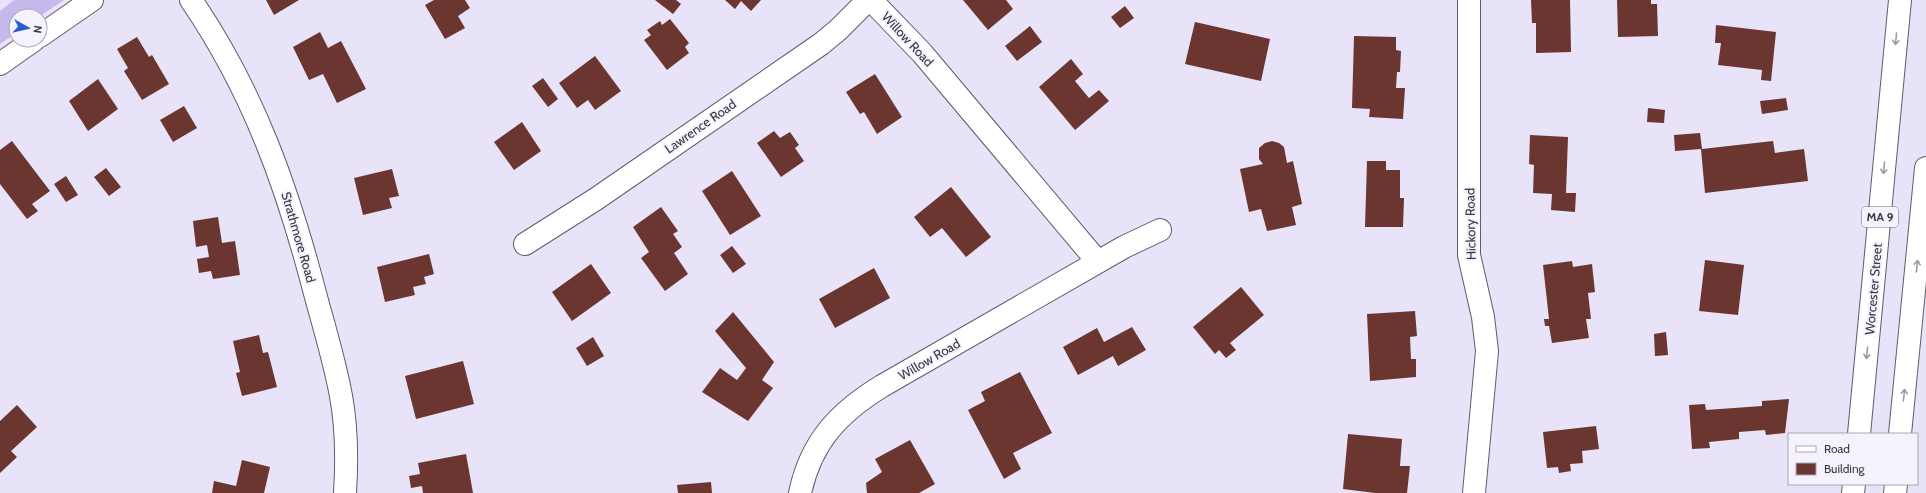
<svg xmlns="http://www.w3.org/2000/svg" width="1926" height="493" font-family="Cabin,sans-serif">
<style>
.green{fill:#c6b8ec}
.building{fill:#6b3630}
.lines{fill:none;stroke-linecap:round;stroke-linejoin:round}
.minor-casing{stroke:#605b6d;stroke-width:24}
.major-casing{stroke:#605b6d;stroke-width:24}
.highway-casing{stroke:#605b6d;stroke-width:24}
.minor{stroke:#fff;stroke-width:22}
.major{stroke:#fff;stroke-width:22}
.highway{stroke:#fff;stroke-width:22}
.oneway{stroke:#9c9a9e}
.labels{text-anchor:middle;stroke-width:4;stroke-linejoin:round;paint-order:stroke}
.shield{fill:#f5f2fe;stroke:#716e78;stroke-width:1}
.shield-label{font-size:12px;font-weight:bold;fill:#38363e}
.street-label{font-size:13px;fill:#38363e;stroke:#f5f2fe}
</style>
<rect width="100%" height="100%" fill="#e8e3f8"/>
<!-- green -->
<path class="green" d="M14 0H64L40 16H16V33L0 44V11Z"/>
<!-- building -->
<path class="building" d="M266 0H299L274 15Z
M434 0H465L470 8 458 16 465 28 445 39 425 5Z
M655 0H676L681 4 673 14Z
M725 0H761L751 11 741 1 735 9Z
M963 0H1006L1013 9 988 30Z
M1531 0H1570L1571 52 1536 53V23H1532Z
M1617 0H1651V4H1657L1658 36 1618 37Z
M1125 6 1134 18 1120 28 1111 17Z
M670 19 689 43 685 47 689 53 667 70 644 40 651 35 647 30 660 21 662 25Z
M1195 22 1270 39 1261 81 1185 64Z
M1716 25 1776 32 1771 81 1761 80 1762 70 1718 65 1721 43H1715Z
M1030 26 1042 42 1017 61 1005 46Z
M320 32 328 48 341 41 366 89 337 103 323 74 309 80 293 47Z
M1354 36 1396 37V50L1401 51 1400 72H1397L1396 88H1405L1403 119 1369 117 1370 109 1352 108Z
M137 37 149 57 152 55 169 84 142 100 124 71 128 68 117 49Z
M595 56 621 91 595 110 588 100 577 108 559 83Z
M1071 59 1083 74 1075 81 1089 98 1099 90 1109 101 1075 130 1039 87Z
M875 74 902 117 877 134 864 112 860 114 846 92Z
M543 78 558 99 548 107 532 86Z
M98 79 118 109 88 131 69 101Z
M1786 98 1788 110 1762 114 1760 101Z
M184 106 197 128 173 142 160 120Z
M1648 108 1665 110 1664 123 1647 122Z
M522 122 541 151 514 170 494 142Z
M774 131 780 138 790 132 799 145 795 148 804 161 781 177 757 143Z
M1700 133 1702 149 1773 141 1775 153 1804 149 1808 181 1705 193 1701 149 1675 151 1674 135Z
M1530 135 1568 137 1566 193H1576L1575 212 1551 210 1552 194 1533 193 1534 165 1529 164Z
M12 141 50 191 32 204 38 211 27 219 0 184V150Z
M1272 141 1279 143 1284 147 1287 163 1293 161 1302 204 1292 207 1296 225 1267 231 1261 209 1249 212 1240 169 1263 164 1259 159V148L1265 143Z
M1367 161H1386V170H1400V198H1404L1403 227H1365Z
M106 168 121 187 109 196 94 177Z
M392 169 399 196 389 198 392 208 363 215 354 178Z
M732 171 761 216 730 235 702 191Z
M66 176 78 195 66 202 54 184Z
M951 187 991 237 966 257 942 228 930 237 914 217Z
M661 207 678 231 673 234 682 247 674 253 688 274 665 291 641 258 649 252 633 227Z
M218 217 222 243 235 241 240 275 213 279 211 271 199 273 197 259 209 257 207 245 196 247 193 221Z
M732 246 746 264 733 273 720 255Z
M429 254 434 274 424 277 426 284 413 287 415 295 385 302 377 267Z
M1705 260 1744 265 1738 315 1699 311Z
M1572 261 1573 267 1592 264 1595 292 1588 293 1591 319H1586L1589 338 1552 343 1549 326H1545L1544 319H1549L1543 265Z
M591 264 611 293 572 321 552 292Z
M874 268 890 298 835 328 819 299Z
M1241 287 1264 315 1230 343 1236 350 1226 358 1219 350 1215 354 1193 327Z
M1415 311 1417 336 1410 337 1411 359H1416V377L1370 381 1367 314Z
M733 312 774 362 762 380 773 388 748 421 702 392 720 368 737 380 746 368 715 331Z
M1132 327 1146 350 1118 366 1113 356 1078 375 1063 347 1097 328 1104 342Z
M1666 332 1668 355 1655 356 1654 334Z
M259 335 263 353 268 352 277 387 242 396 236 373 240 372 233 341Z
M593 337 604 356 587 366 576 348Z
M463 361 474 404 416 419 405 376Z
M1020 372 1052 433 1013 453 1021 469 1004 479 968 410 985 401 981 392Z
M1789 399 1785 433 1766 435 1765 430 1739 432V439L1709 442 1710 448 1692 449 1689 405 1705 404 1706 410 1762 406V401Z
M17 405 37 427 11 451 17 457 0 473V421Z
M1596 426 1599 449 1582 451 1583 463 1570 464 1571 471 1559 473 1558 467 1547 468 1543 432Z
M1348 434 1402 439 1400 466H1410L1407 493H1375L1343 489Z
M910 440 935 484 919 493H867L866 483 882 472 875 459Z
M466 454 473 493H423L422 486 411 488 409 476 420 474 418 463Z
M242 460 270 467 264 493H212L214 481 236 486Z
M711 482 712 493H678L677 485Z"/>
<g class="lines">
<!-- minor casing -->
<g class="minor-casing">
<path id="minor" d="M191 0C254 92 288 189 316 297 325 330 335 363 341 396 347 428 347 461 345 493
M871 0 922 53 1098 262
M1469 0V255L1483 317 1487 351 1474 493
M525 244 596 199 821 44 838 30 868 0
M800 493C811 442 838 413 882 386L1124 247 1160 230"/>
</g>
<!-- major casing -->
<g class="major-casing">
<path id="major" d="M40 36 92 0
M0 64 34 40"/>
</g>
<!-- highway casing -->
<g class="highway-casing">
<path id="highway" d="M1859 434 1900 0
M1900 434 1926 168
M1853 493 1854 484
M1895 493 1896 484"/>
</g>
<!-- minor -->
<use href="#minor" class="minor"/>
<!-- major -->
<use href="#major" class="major"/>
<!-- highway -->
<use href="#highway" class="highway"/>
</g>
<!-- one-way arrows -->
<defs><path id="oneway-shaft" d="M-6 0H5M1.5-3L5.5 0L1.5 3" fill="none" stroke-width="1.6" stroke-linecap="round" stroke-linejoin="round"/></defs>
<g class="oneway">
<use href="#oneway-shaft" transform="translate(1896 39) rotate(95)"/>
<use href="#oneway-shaft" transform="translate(1884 168) rotate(95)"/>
<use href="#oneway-shaft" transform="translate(1917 266) rotate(-84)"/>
<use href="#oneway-shaft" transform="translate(1867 353) rotate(95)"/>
<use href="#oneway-shaft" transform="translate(1904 395) rotate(-84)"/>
</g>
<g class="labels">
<!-- shield labels -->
<rect class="shield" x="1862" y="207" width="36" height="20" rx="3"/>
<g class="shield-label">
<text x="1880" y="221">MA 9</text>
</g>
<!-- street labels -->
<g class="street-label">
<text transform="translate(908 39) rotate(47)" y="5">Willow Road</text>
<text transform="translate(700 126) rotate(-35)" y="5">Lawrence Road</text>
<text transform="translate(1470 224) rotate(-91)" y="5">Hickory Road</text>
<text transform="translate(299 237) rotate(74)" y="5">Strathmore Road</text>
<text transform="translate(1873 289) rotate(-85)" y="5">Worcester Street</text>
<text transform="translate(929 359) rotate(-30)" y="5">Willow Road</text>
</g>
</g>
<!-- legend -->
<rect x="1788" y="433" width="130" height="52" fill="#f5f2fe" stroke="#a9a7b1"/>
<rect x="1796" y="446" width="20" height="6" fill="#ffffff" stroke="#a9a7b1"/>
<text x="1824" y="453" font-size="12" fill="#38363e">Road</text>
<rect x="1796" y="463" width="20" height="12" fill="#6b3630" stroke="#a9a7b1"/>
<text x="1824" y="473" font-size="12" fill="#38363e">Building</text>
<!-- north arrow -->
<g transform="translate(28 28) rotate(98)"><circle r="19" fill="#f5f2fe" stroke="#a9a7b1"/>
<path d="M0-3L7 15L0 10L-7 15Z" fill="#2a5dcb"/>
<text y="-6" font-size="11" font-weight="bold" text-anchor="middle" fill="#38363e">N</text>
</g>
</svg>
